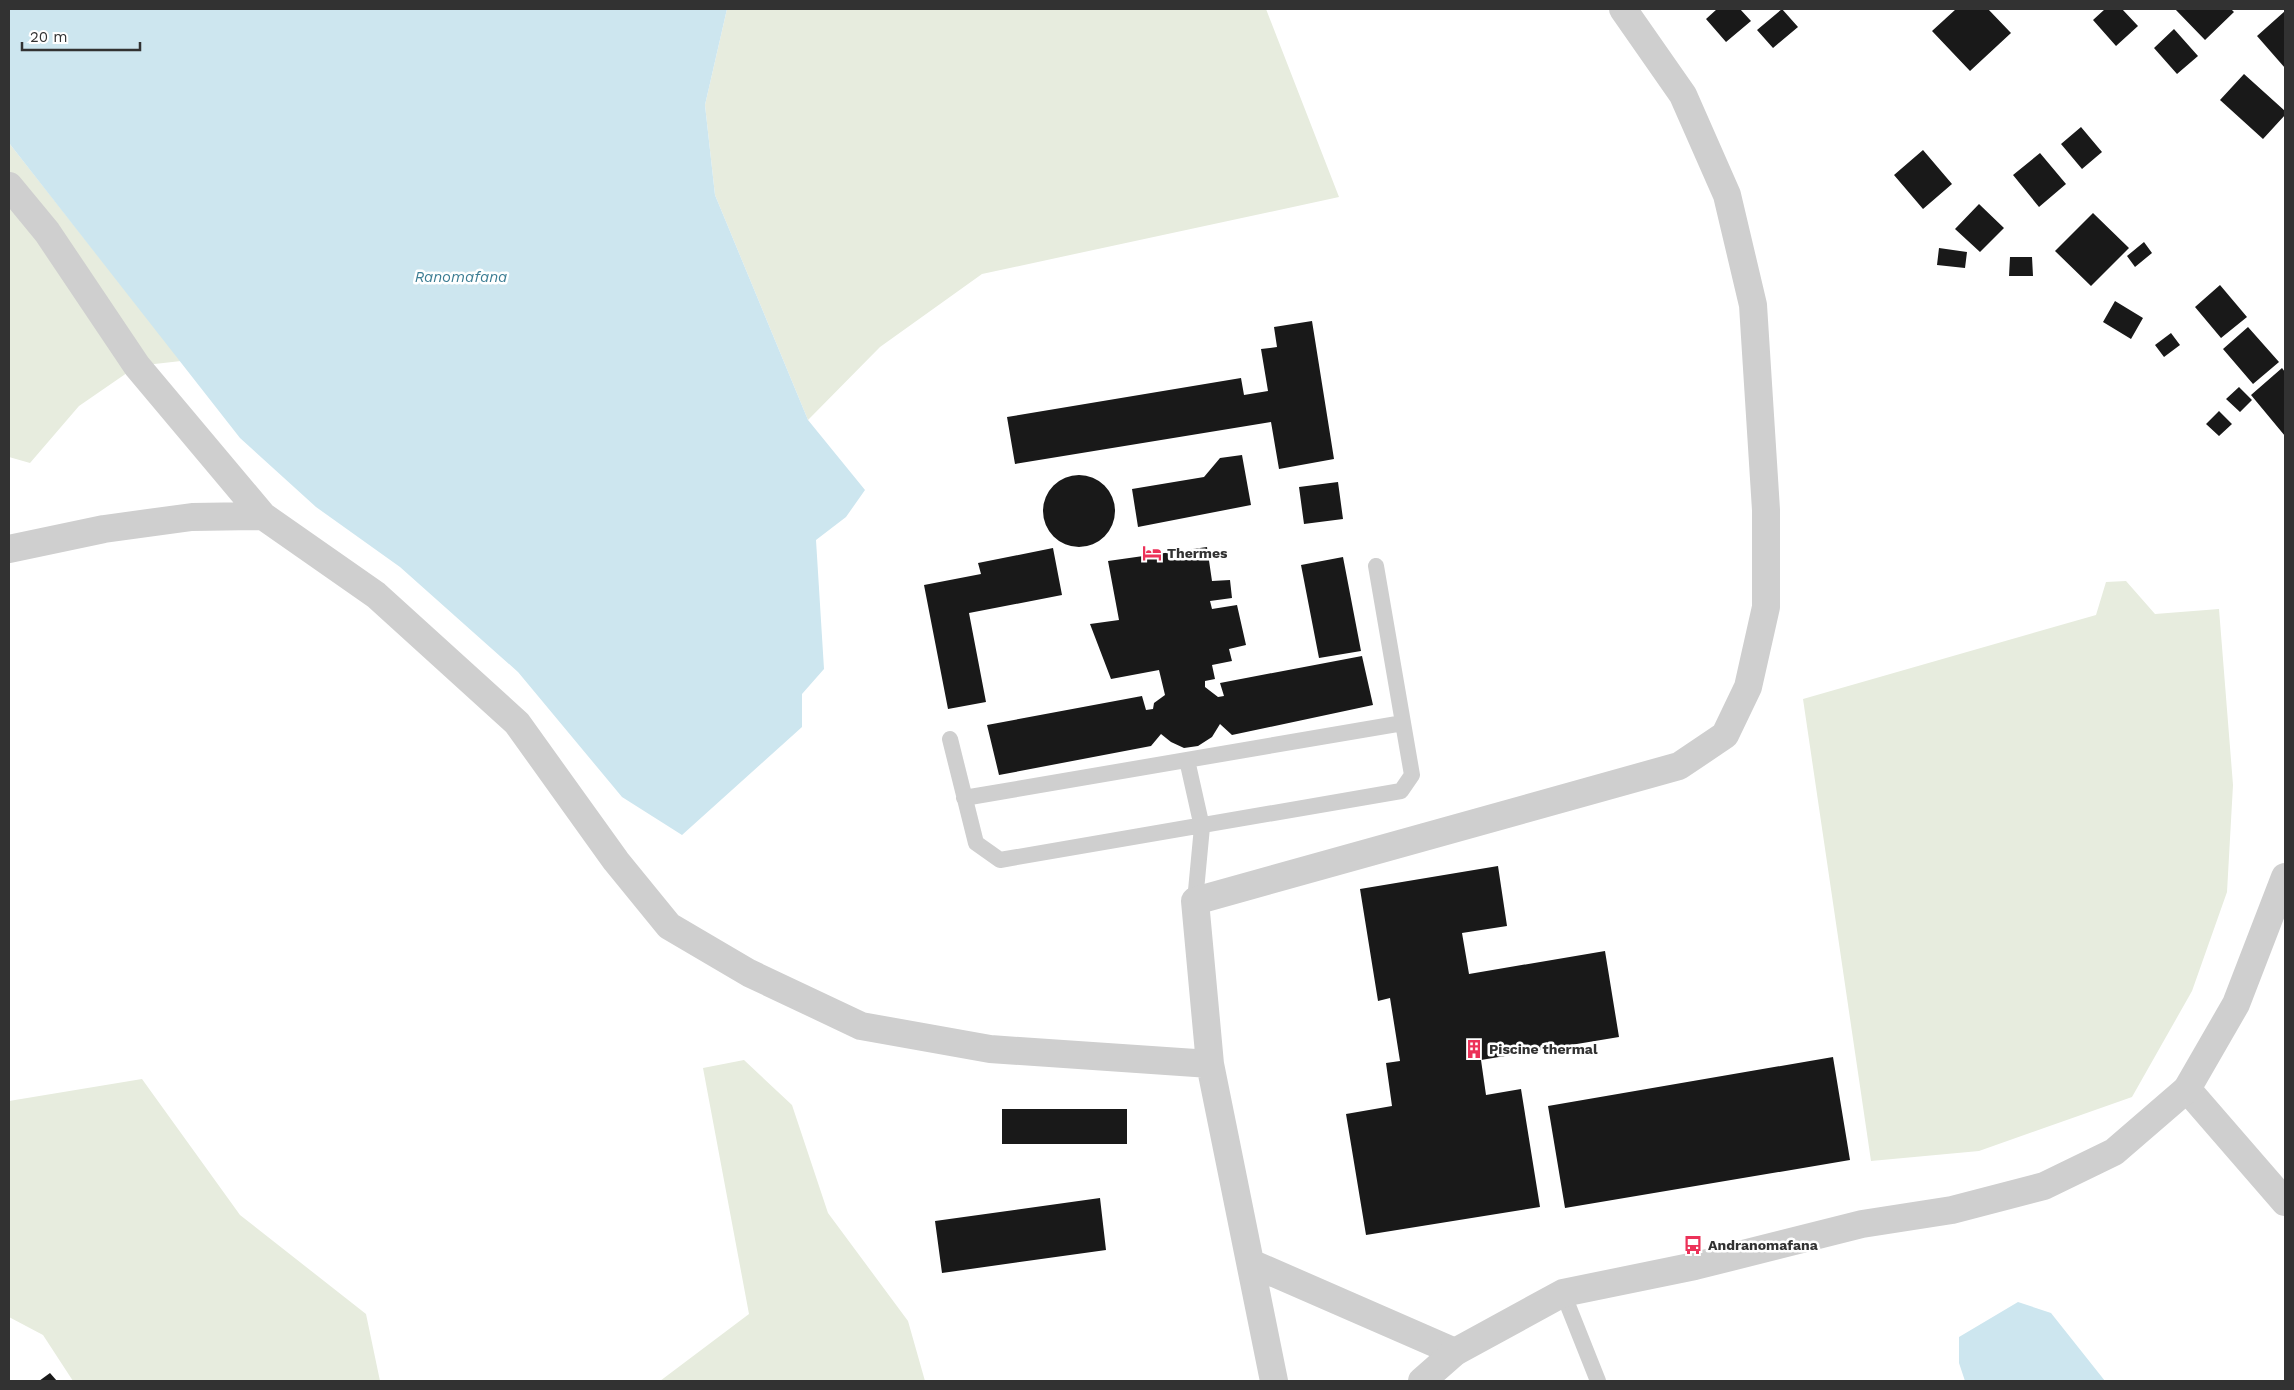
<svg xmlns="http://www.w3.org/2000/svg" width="2294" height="1390" font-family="'Work Sans',sans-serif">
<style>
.green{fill:#e7ecde}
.water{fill:#cde6ef}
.building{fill:#191919}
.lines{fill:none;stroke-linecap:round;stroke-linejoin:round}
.service{stroke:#cfcfcf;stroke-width:16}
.minor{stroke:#cfcfcf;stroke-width:28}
.tertiary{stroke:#cfcfcf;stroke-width:28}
.labels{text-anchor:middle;stroke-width:5;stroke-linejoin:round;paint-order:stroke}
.poi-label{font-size:14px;font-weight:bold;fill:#323232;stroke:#fff;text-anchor:start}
.water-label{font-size:15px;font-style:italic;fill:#3a7c92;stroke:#fff}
</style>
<rect width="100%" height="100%" fill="#fff"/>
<!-- green -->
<path class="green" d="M727 9H1266L1339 197 982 274 880 347 808 420 715 195 705 105Z
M9 143 181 361 137 366 79 406 30 463 9 457Z
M2126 581 2155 614 2219 609 2233 785 2227 892 2192 991 2132 1097 1979 1151 1871 1161 1803 699 2096 615 2106 582Z
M744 1060 792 1105 828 1213 908 1321 925 1381H660L749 1314 703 1068Z
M142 1079 240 1215 366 1314 380 1381H73L43 1335 9 1317V1101Z"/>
<!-- water -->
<path class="water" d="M9 9H727L705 105 715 195 808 420 865 490 846 517 816 540 824 669 802 694V727L682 835 622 797 518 672 400 567 316 507 240 438 9 143Z
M2018 1302 2051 1313 2105 1381H1965L1959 1363V1337Z"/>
<!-- building -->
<path class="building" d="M1717 9H1740L1751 21 1726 42 1706 19Z
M1782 9 1798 27 1773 48 1757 30Z
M1956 9H1988L2011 33 1970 71 1932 31Z
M2105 9H2122L2138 26 2116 46 2093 20Z
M2175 9H2231L2234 12 2205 40Z
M2285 11V68L2257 36Z
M2174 29 2198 56 2177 74 2154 48Z
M2244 74 2285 111V115L2263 139 2220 100Z
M2081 127 2102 152 2082 169 2061 144Z
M1923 150 1952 184 1923 209 1894 175Z
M2040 153 2066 184 2039 207 2013 175Z
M1979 204 2004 228 1980 252 1955 229Z
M2093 213 2129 248 2091 286 2055 251Z
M2144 242 2152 253 2135 267 2127 256Z
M1939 248 1967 252 1965 268 1937 265Z
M2010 257H2032L2033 276H2009Z
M2220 285 2247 317 2221 338 2195 307Z
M2115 301 2143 318 2131 339 2103 322Z
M1312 321 1334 459 1279 469 1271 422 1015 464 1007 417 1241 378 1244 395 1268 391 1261 349 1277 347 1274 327Z
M2248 327 2279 362 2253 384 2223 349Z
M2171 333 2180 345 2164 357 2155 345Z
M2282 368 2285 372V436L2251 395Z
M2239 387 2252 400 2240 412 2226 399Z
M2219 411 2232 424 2219 436 2206 424Z
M1242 455 1251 505 1138 527 1132 489 1204 477 1220 458Z
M1043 511a36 36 0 1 1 72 0a36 36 0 1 1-72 0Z
M1338 482 1343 519 1304 524 1299 487Z
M1207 547 1212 581 1230 580 1232 598 1210 601 1212 609 1237 605 1246 645 1229 649 1232 661 1212 665 1215 679 1205 681V687L1218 697 1224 696 1220 683 1362 656 1373 705 1232 735 1220 724 1212 737 1198 746 1184 748 1171 742 1161 734 1151 746 999 775 987 725 1142 696 1146 710 1153 709 1154 703 1165 695 1159 670 1111 679 1090 624 1119 620 1108 561Z
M1053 548 1062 595 969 613 986 702 948 709 924 585 981 574 978 563Z
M1343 557 1361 651 1319 658 1301 565Z
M1498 866 1507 926 1462 933 1469 974 1605 951 1619 1037 1481 1060 1486 1095 1521 1089 1540 1207 1366 1235 1346 1114 1392 1106 1386 1063 1400 1061 1390 998 1378 1001 1360 889Z
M1833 1057 1850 1160 1565 1208 1548 1106Z
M1002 1109H1127V1144H1002Z
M1100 1198 1106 1250 942 1273 935 1221Z
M50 1373 57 1381H39Z"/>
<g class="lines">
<!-- service -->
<path class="service" d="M950 739 976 843 1000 860 1401 791 1412 775 1376 566
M1187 760 1202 827 1195 901
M964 798 1403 723
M1563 1293 1598 1381"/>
<!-- minor -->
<path class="minor" d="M9 186 47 232 137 366 263 516 376 595 517 723 616 861 669 926 749 973 861 1026 990 1049 1210 1064
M9 549 104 529 192 517 263 516
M2187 1089 2285 1202
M1251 1263 1455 1352
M1274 1381 1210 1064 1195 901 1679 766 1725 735 1748 687 1766 607V510L1753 305 1727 195 1683 95 1623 9"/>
<!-- tertiary -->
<path class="tertiary" d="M1422 1381 1455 1352 1563 1293 1695 1266 1862 1224 1952 1210 2044 1186 2114 1152 2187 1089 2236 1004 2285 877"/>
</g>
<!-- icons -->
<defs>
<g id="hotel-bare" transform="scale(1.5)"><path d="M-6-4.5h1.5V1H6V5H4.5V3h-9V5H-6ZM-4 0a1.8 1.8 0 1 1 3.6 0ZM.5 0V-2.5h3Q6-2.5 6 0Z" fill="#ec3259" stroke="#fff" stroke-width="2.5" paint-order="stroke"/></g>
<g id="building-bare" transform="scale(1.5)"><path d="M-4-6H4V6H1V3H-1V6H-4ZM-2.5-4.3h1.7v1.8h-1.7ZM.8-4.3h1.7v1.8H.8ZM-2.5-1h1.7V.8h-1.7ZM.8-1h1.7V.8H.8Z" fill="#ec3259" stroke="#fff" stroke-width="2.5" paint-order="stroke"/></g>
<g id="bus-bare" transform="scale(1.5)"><path d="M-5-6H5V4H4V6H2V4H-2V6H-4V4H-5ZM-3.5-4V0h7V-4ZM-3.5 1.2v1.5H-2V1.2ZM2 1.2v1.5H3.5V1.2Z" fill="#ec3259" stroke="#fff" stroke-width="2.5" paint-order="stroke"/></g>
</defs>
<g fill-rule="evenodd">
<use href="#hotel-bare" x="1152" y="553"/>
<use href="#building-bare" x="1474" y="1049"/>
<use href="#bus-bare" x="1693" y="1245"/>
</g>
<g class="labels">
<!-- poi labels -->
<g class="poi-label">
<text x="1167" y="558">Thermes</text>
<text x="1489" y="1054">Piscine thermal</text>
<text x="1708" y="1250">Andranomafana</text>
</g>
<!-- water labels -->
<g class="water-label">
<text x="461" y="282">Ranomafana</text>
</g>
</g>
<!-- border -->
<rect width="2294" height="1390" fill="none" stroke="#323232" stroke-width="20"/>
<!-- scale -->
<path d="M22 42v8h118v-8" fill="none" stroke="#323232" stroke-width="2.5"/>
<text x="30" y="42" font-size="15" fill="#323232" stroke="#ffffff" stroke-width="4" paint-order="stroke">20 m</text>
</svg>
